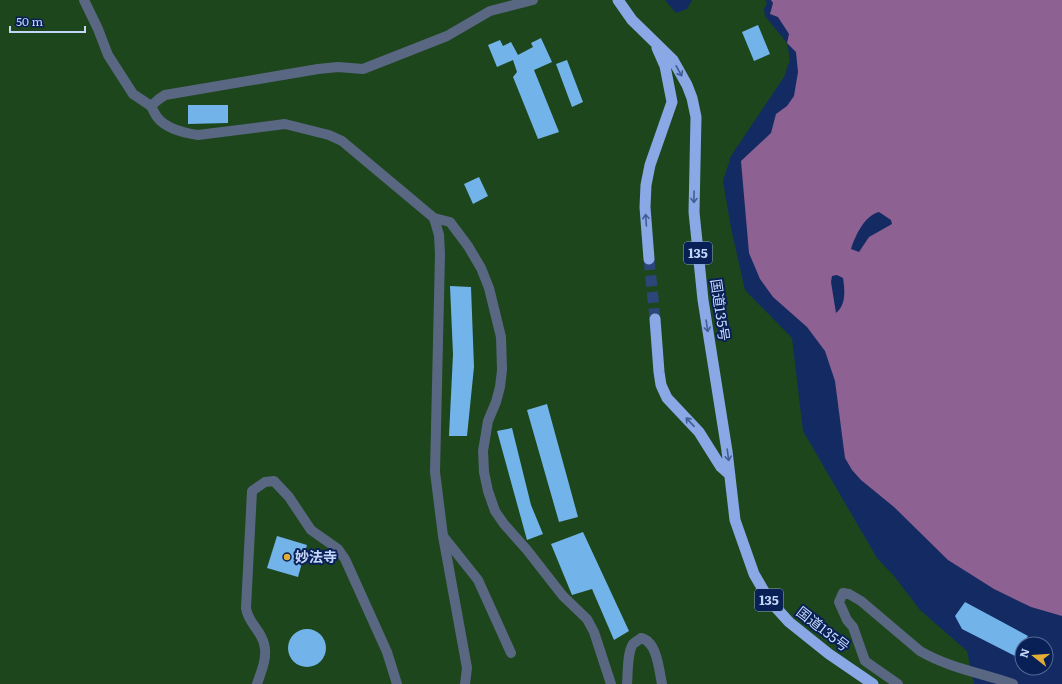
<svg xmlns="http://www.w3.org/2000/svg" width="1062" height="684" font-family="Literata,'Noto Sans JP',serif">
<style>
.green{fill:#1d461d}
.water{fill:#8e6193;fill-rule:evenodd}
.building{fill:#72b4e9}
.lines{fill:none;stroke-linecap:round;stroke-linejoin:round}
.trunk-tunnel{stroke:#2e4579;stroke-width:11;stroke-dasharray:11 5.5;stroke-linecap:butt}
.minor{stroke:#5a6782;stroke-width:10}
.tertiary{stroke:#5a6782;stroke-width:10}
.trunk{stroke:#8aa8e5;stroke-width:11}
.oneway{stroke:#435d96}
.poi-dot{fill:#e3ae35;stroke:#092056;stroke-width:1.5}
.labels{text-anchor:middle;stroke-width:4;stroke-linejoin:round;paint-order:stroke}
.shield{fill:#092056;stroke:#8da0c8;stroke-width:1}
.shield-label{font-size:13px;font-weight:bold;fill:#c5d7f9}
.street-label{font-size:14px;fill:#c5d7f9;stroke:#092056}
.poi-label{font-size:14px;font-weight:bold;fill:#c5d7f9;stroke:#092056;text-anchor:start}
</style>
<rect width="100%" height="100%" fill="#132b62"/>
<!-- green -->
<path class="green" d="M0 0H665L676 13 687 9 692 0H765L767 3 764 9 765 16 787 43 790 60 784 77 731 156 723 181 731 228 745 290 792 338 803 431 877 558 894 576 920 610 967 651 974 684H0Z"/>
<!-- water -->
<path class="water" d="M771 0H1062V616L1031 607 994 589 948 560 894 507 861 480 852 470 845 458 835 381 825 351 807 327 773 297 760 279 749 253 741 161 771 133 776 114 787 106 794 96 798 72 796 52 787 43 789 34 778 17 770 14 773 3ZM879 212 891 220 892 224 869 237 859 252 851 249C855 236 865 215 879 212ZM837 275 843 278C845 291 846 305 836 313L831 282 832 276Z"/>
<!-- building -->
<path class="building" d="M758 25 770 54 754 61 742 32Z
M541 38 552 62 534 70 559 132 538 139 513 77 517 72 513 60 497 67 488 45 500 40 503 46 511 42 518 55 533 47 531 43Z
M567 60 583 102 572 107 556 64Z
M188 105H228V123L188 124Z
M479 177 488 196 473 204 464 184Z
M450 286 471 287 474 367 467 436H449L453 354Z
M547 404 578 517 559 522 527 410Z
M512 428 531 505 543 534 527 540 497 431Z
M583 532 629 631 614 640 592 589 572 595 551 544Z
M277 536 307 545 298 577 267 568Z
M965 602 1028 636 1015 656 962 629 955 616Z
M288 648a19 19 0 1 1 38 0a19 19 0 1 1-38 0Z"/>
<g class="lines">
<!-- trunk-tunnel -->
<path class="trunk-tunnel" d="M649 259 655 319"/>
<!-- minor -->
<path class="minor" d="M84 0 98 29 108 55 133 94 151 106
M434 218 450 222 468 246 481 268 489 288 501 337 502 370 500 387 496 402 488 421 483 451 484 472 488 491 495 511 504 524 527 550 563 596 587 619 594 632 611 684
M443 536 478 580 511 653
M257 684C261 672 268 657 264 644 261 630 248 623 246 608L252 491 265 482 274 481 289 497 311 530 338 549 345 559 387 652 397 684
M627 684C628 673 627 653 633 644 635 642 639 640 641 638 657 641 659 670 662 684
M898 684 865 661 853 627 847 620 839 602 843 593 849 594 861 601 920 651C949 668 982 673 1013 684"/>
<!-- tertiary -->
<path class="tertiary" d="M465 684 467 668 443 536 435 472 440 254 439 235 434 218 342 141 329 135 285 124 198 135C184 133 166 129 157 117 155 114 153 110 151 106L159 99 165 95 318 69 338 67 363 69 447 36 490 11 533 0"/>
<!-- trunk -->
<path class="trunk" d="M618 0 632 20 673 60 687 85 692 98 696 117 694 212 703 300 727 451 735 520 754 574 769 600 789 622 829 654 873 684
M649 259 645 207 646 185 650 165 672 102 665 66 657 48
M655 319 659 372 661 385 667 398 699 432 721 467 730 475"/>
</g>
<!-- one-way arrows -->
<defs><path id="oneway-shaft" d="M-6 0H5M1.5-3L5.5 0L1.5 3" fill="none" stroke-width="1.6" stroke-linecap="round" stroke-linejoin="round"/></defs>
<g class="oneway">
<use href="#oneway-shaft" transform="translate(679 71) rotate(61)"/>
<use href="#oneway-shaft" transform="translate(694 197) rotate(91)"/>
<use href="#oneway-shaft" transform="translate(646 220) rotate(-94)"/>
<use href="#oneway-shaft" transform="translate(707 326) rotate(81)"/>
<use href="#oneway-shaft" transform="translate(690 422) rotate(-133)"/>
<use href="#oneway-shaft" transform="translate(728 455) rotate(82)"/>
</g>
<!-- markers -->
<circle class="poi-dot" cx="287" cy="557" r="4"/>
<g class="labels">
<!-- shield labels -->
<g class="shield">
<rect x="684" y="242" width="28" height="22" rx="3"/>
<rect x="755" y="589" width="28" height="22" rx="3"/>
</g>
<g class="shield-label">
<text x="698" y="258">135</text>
<text x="769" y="605">135</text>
</g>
<!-- street labels -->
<g class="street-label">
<text transform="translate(720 310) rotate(82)" y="5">国道135号</text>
<text transform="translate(823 629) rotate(38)" y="5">国道135号</text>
</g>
<!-- poi labels -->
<g class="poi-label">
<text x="295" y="562">妙法寺</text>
</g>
</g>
<!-- north arrow -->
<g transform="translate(1034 656) rotate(287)"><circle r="19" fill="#092056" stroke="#546997"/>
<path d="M0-3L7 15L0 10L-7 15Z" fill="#e3ae35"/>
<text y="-6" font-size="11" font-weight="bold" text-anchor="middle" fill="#c5d7f9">N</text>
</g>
<!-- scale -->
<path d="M10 26v6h75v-6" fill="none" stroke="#c5d7f9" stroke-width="2"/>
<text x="16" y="26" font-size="12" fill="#c5d7f9" stroke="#092056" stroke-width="3" paint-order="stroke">50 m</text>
</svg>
